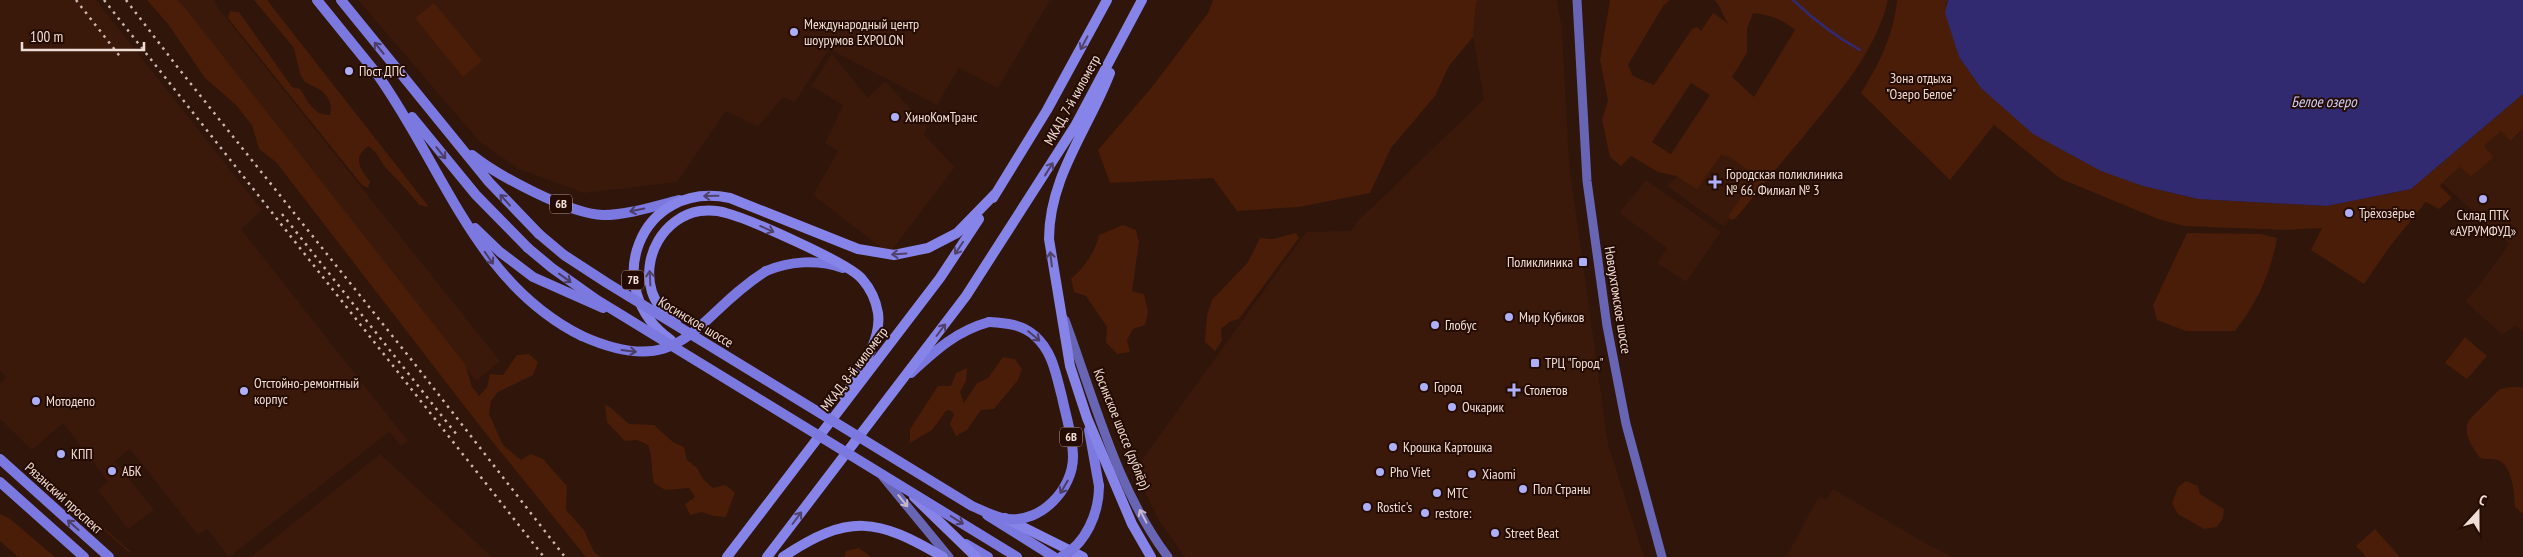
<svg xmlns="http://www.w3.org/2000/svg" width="2523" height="557" font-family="'PT Sans Narrow',sans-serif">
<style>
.built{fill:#3a190b}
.green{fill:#491d08;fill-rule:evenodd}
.water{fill:#312a71}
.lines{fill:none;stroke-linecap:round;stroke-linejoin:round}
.stream{stroke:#312a71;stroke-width:2.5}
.secondary{stroke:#6765b4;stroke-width:9}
.primary{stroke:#7b79df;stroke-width:10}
.trunk{stroke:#8684e8;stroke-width:10}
.rail{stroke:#cdb8b1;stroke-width:2.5;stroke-dasharray:2.5 5;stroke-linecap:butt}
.primary-bridge{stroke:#7b79df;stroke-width:10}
.oneway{stroke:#51426a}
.oneway2{stroke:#4c3d66}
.oneway3{stroke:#c7b9cc}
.poi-dot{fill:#adaffb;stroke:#250c03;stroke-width:2}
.labels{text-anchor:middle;stroke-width:4;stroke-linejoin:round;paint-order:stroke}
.shield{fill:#250c03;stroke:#b39e97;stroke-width:1}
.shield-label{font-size:12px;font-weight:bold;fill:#f0ddd6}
.poi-label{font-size:14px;fill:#f0ddd6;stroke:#250c03;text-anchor:start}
.park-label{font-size:14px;fill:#f0d9cf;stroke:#250c03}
.street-label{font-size:14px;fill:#f0ddd6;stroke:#250c03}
.water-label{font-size:15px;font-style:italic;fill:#cccef9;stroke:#250c03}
</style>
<rect width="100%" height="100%" fill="#2f150a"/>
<!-- built -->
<path class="built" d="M0 0H96L262 210 241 229 408 441 401 446 389 432 229 557 207 529 198 535 130 449 115 461 154 510 128 529 98 490 108 482 63 423 32 450 0 419V384L6 377 0 371Z
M176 0H214L219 9 500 361 476 381Z
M358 0H1050L998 88 959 68 937 105 829 49 795 102 783 97 758 127 726 111 677 182 584 193 519 169 480 142Z
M1479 0H1557L1562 28 1569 163 1608 444 1644 557H1185L1160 522 1134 471 1306 232 1351 231 1356 223 1484 99 1473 37 1476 3Z
M832 54 868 98 885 81 927 127 924 135 955 167 889 254 813 195 838 151 825 143 843 105 811 86Z
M2523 128V331L2515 326 2502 335 2465 301 2478 287 2509 244 2442 183 2460 167 2471 177 2494 157 2484 146 2501 130 2512 141Z
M1718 137 1752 152 1764 176 1724 227 1667 186Z
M1646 180 1721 232 1686 282 1657 263 1667 248 1619 213Z
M380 454 492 557H251Z
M1833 489 1927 544 1953 557H1786L1819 496 1826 500Z"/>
<!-- green -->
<path class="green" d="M147 0H177L185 8 450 345 465 364 472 387 479 396 487 387 490 374 503 375 517 355 529 354 538 362 533 375 498 392 491 401 489 414 503 445 521 460 531 454 543 459 567 486 566 510 584 530 594 552 601 557H586L483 430 276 162 259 149 252 125 236 105 205 78 168 24Z
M254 0H267L429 207 419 205C409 191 397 180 385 167 379 159 378 152 368 146 353 158 359 168 370 181L368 188 362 185 228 18 230 11 239 12 292 87 300 89C308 101 313 115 330 115L331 106 328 98 322 91 305 82 300 74 294 48Z
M1213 0H1479L1476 3 1473 37 1449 66 1435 96 1391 148 1370 193 1299 207 1237 211 1213 178 1110 183 1098 150 1152 87 1208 13Z
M1610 0H1670L1663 6 1628 65 1633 76 1654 85 1692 29 1697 27 1701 31 1713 13 1729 24C1722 17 1722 6 1714 0H1888C1876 52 1837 95 1804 136 1781 163 1758 191 1735 219L1730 220 1729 215 1756 176 1730 157 1721 155 1697 189 1676 176 1658 172 1631 156 1621 166 1610 157 1602 120 1608 100 1600 60ZM1753 13C1770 15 1782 19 1795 30L1754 97 1732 77 1747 53V29ZM1691 83 1710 95 1671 154 1652 142Z
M1897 0H1948L1946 4 1959 57 1981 88 2143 186 2198 199 2327 206 2411 189 2523 94V128L2511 141 2501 131 2484 146 2494 157 2471 177 2460 167 2442 183 2440 186 2452 198 2439 209 2426 202 2391 245 2364 284 2311 250 2322 228 2287 230 2184 226 2158 219 2061 179 1994 125 1950 180 1861 93C1879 65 1894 33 1897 0Z
M434 3 482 61 463 77 415 18Z
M1123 225 1136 230 1139 242 1132 291 1144 294 1148 312 1145 325 1133 329 1127 340 1130 352 1117 354 1106 342 1107 327 1086 296 1074 292 1071 279C1085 267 1095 252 1099 235Z
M1296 233 1299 238 1239 319 1229 322 1221 329 1222 341 1215 351 1205 342 1207 315 1212 300 1248 262 1260 238 1273 239Z
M2187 233 2261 234 2277 238C2271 273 2257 303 2235 331H2186L2157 320 2153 305Z
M2465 337 2487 356 2467 379 2445 363Z
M1003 357 1015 359 1022 369 1018 380 994 409 981 410 967 430 956 436 950 424 954 414 950 410 946 411 932 430 910 443V429L938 386H951L956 373 967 368 966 381 960 392 964 403 977 383 988 378Z
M2511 387H2521L2523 389V514L2515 507C2514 494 2513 464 2497 460 2491 458 2486 460 2480 458 2472 447 2462 433 2469 420L2500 389Z
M605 405 610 407 629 424 654 425 673 442 684 447 687 460 697 468 703 479 713 488 725 485 735 492 726 517 713 516 702 512 690 515 685 504 695 497 689 488 665 490 654 483C650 467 654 460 648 445L637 440 625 441 607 422Z
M48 481H50L131 552H129Z
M2186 481 2198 486 2200 494 2224 509 2223 518 2217 527 2204 529 2178 514 2172 503 2178 487Z
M0 514 9 518 55 557H18L0 541Z
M2375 529 2400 557H2366L2356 546Z
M859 548 871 557H844L846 551Z"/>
<!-- water -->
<path class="water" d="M1948 0H2523V94L2411 189 2327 206 2198 199 2143 186 2101 171 2033 134 1981 88 1959 57 1945 13Z"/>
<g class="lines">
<!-- stream -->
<path class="stream" d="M1793 0C1814 20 1835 36 1860 50"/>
<!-- secondary -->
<path class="secondary" d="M1577 0 1587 181 1607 326 1626 424 1662 557
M1065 320C1094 398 1117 490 1168 557
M883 477 949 557"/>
<!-- primary -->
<path class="primary" d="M317 0 381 79
M341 0 489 182 539 234
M377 74C443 166 475 283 582 336
M412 117 476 195 528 248
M472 155C498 176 570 214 603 215 628 215 655 206 679 200
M475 228 500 252 533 277 603 308
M766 271C790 261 818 259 843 268
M911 373C935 351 956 331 989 322
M1089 430 1099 486
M0 459 109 557
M0 482 84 557
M987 515 1054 557
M966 544 988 557"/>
<!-- trunk -->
<path class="trunk" d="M1110 73C1089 128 1049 177 1049 239L1070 366 1087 418 1132 524 1151 557
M993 198 1047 110 1107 0
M676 321C666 314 656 305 652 292 641 258 663 217 700 211 709 210 717 210 726 213 749 219 849 263 862 279 870 288 876 301 878 313 882 342 858 373 844 396
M671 340C598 289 640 179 730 198L858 249 894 255 928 248 957 233 996 193
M914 497 976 557
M1005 518 1083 557
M727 557 940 278 979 219
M767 557 966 296 1075 126 1142 0
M783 557C849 513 877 518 943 557"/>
<!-- rail -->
<path class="rail" d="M76 0 122 59
M104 0 544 557
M126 0 179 69 414 363 565 557
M282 214 457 435"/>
<!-- primary-bridge -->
<path class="primary-bridge" d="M539 234 564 255 607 283 972 506C984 511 996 518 1008 519 1041 523 1073 489 1073 457 1073 437 1066 417 1062 397 1056 375 1053 352 1035 336 1022 324 1005 323 989 322
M528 248 552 268 597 300 1017 557
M582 336C685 382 693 317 766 271
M1061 557C1086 544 1099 513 1099 486"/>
</g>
<!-- one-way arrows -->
<defs><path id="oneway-shaft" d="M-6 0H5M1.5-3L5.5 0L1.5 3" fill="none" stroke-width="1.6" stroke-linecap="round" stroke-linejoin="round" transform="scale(1.25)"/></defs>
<g class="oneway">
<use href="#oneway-shaft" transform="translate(1084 43) rotate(118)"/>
<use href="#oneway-shaft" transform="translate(1049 169) rotate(-58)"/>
<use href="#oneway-shaft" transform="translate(711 196) rotate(179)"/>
<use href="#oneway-shaft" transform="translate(767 229) rotate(24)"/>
<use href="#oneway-shaft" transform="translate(959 248) rotate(124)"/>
<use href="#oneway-shaft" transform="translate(899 254) rotate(176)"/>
<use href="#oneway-shaft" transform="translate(1051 259) rotate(-97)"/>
<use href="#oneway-shaft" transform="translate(650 278) rotate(-93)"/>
<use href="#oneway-shaft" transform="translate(941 330) rotate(-53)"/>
<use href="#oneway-shaft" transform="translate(797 518) rotate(-53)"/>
</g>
<g class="oneway2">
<use href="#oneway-shaft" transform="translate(379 48) rotate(-129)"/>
<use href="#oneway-shaft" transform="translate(441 153) rotate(51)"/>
<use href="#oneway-shaft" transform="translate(505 200) rotate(-132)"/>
<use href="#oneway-shaft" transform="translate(637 210) rotate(168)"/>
<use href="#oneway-shaft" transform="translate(489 258) rotate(55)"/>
<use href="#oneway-shaft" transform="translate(565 278) rotate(36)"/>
<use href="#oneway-shaft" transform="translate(1034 336) rotate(40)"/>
<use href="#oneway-shaft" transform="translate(629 351) rotate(7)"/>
<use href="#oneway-shaft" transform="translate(1064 487) rotate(120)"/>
<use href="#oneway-shaft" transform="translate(957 520) rotate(32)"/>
<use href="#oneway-shaft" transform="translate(73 525) rotate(-138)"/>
</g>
<g class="oneway3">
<use href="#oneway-shaft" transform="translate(903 501) rotate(51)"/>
<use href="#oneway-shaft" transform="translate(1143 516) rotate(-118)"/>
</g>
<!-- markers -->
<g class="poi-dot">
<circle cx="794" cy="32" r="5"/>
<circle cx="349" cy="71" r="5"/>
<circle cx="895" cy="117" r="5"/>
<path d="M1712.5 174.5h5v5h5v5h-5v5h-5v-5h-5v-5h5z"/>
<circle cx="2483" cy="199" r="5"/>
<circle cx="2349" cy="213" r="5"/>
<rect x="1578" y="257" width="10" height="10" rx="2.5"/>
<circle cx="1509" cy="317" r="5"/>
<circle cx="1435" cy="325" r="5"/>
<rect x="1530" y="358" width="10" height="10" rx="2.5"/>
<circle cx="1424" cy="387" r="5"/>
<path d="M1511.5 382.5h5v5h5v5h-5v5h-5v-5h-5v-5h5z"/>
<circle cx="244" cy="391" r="5"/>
<circle cx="36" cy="401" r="5"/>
<circle cx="1452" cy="407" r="5"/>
<circle cx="1393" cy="447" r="5"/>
<circle cx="61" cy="454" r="5"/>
<circle cx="112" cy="471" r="5"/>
<circle cx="1380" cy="472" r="5"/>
<circle cx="1472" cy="474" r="5"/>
<circle cx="1523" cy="489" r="5"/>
<circle cx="1437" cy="493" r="5"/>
<circle cx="1367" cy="507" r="5"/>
<circle cx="1425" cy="513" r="5"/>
<circle cx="1495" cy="533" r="5"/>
</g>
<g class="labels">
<!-- shield labels -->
<g class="shield">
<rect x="550" y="194.5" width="22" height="19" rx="4"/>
<rect x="622" y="270.5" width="22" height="19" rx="4"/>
<rect x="1060" y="427.5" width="22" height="19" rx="4"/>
</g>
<g class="shield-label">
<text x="561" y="208">6B</text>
<text x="633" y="284">7B</text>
<text x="1071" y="441">6B</text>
</g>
<!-- poi labels -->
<g class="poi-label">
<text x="804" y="29">Международный центр<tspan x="804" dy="16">шоурумов EXPOLON</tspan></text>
<text x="359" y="76">Пост ДПС</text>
<text x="905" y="122">ХиноКомТранс</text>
<text x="1726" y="179">Городская поликлиника<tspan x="1726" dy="16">№ 66. Филиал № 3</tspan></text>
<text x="2359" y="218">Трёхозёрье</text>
<text x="2483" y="220" text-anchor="middle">Склад ПТК<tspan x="2483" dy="16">«АУРУМФУД»</tspan></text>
<text x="1573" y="267" text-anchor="end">Поликлиника</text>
<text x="1519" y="322">Мир Кубиков</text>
<text x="1445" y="330">Глобус</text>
<text x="1545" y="368">ТРЦ "Город"</text>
<text x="254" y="388">Отстойно-ремонтный<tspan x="254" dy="16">корпус</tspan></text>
<text x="1434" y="392">Город</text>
<text x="1524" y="395">Столетов</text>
<text x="46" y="406">Мотодепо</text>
<text x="1462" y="412">Очкарик</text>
<text x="1403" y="452">Крошка Картошка</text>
<text x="71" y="459">КПП</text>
<text x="122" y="476">АБК</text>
<text x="1390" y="477">Pho Viet</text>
<text x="1482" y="479">Xiaomi</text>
<text x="1533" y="494">Пол Страны</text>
<text x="1447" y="498">МТС</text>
<text x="1377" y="512">Rostic's</text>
<text x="1435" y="518">restore:</text>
<text x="1505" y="538">Street Beat</text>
</g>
<!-- park labels -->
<g class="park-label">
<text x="1921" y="83">Зона отдыха<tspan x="1921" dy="16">"Озеро Белое"</tspan></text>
</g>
<!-- street labels -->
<g class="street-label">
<text transform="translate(1072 100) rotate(-61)" y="5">МКАД, 7-й километр</text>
<text transform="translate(1618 300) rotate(81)" y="5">Новоухтомское шоссе</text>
<text transform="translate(696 322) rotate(31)" y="5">Косинское шоссе</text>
<text transform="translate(854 369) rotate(-53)" y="5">МКАД, 8-й километр</text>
<text transform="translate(1122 429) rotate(68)" y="5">Косинское шоссе (дублёр)</text>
<text transform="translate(64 498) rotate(42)" y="5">Рязанский проспект</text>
</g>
<!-- water labels -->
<g class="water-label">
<text x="2324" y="107">Белое озеро</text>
</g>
</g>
<!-- north arrow -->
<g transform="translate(2478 512) rotate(21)" stroke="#250c03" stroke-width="4" paint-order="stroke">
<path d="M0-4L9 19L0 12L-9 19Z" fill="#f0ddd6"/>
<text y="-8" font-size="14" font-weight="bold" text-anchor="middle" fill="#f0ddd6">С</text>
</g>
<!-- scale -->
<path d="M22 42v8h122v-8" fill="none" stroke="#f0ddd6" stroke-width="2.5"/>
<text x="30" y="42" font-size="15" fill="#f0ddd6" stroke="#250c03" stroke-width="4" paint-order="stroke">100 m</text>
</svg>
